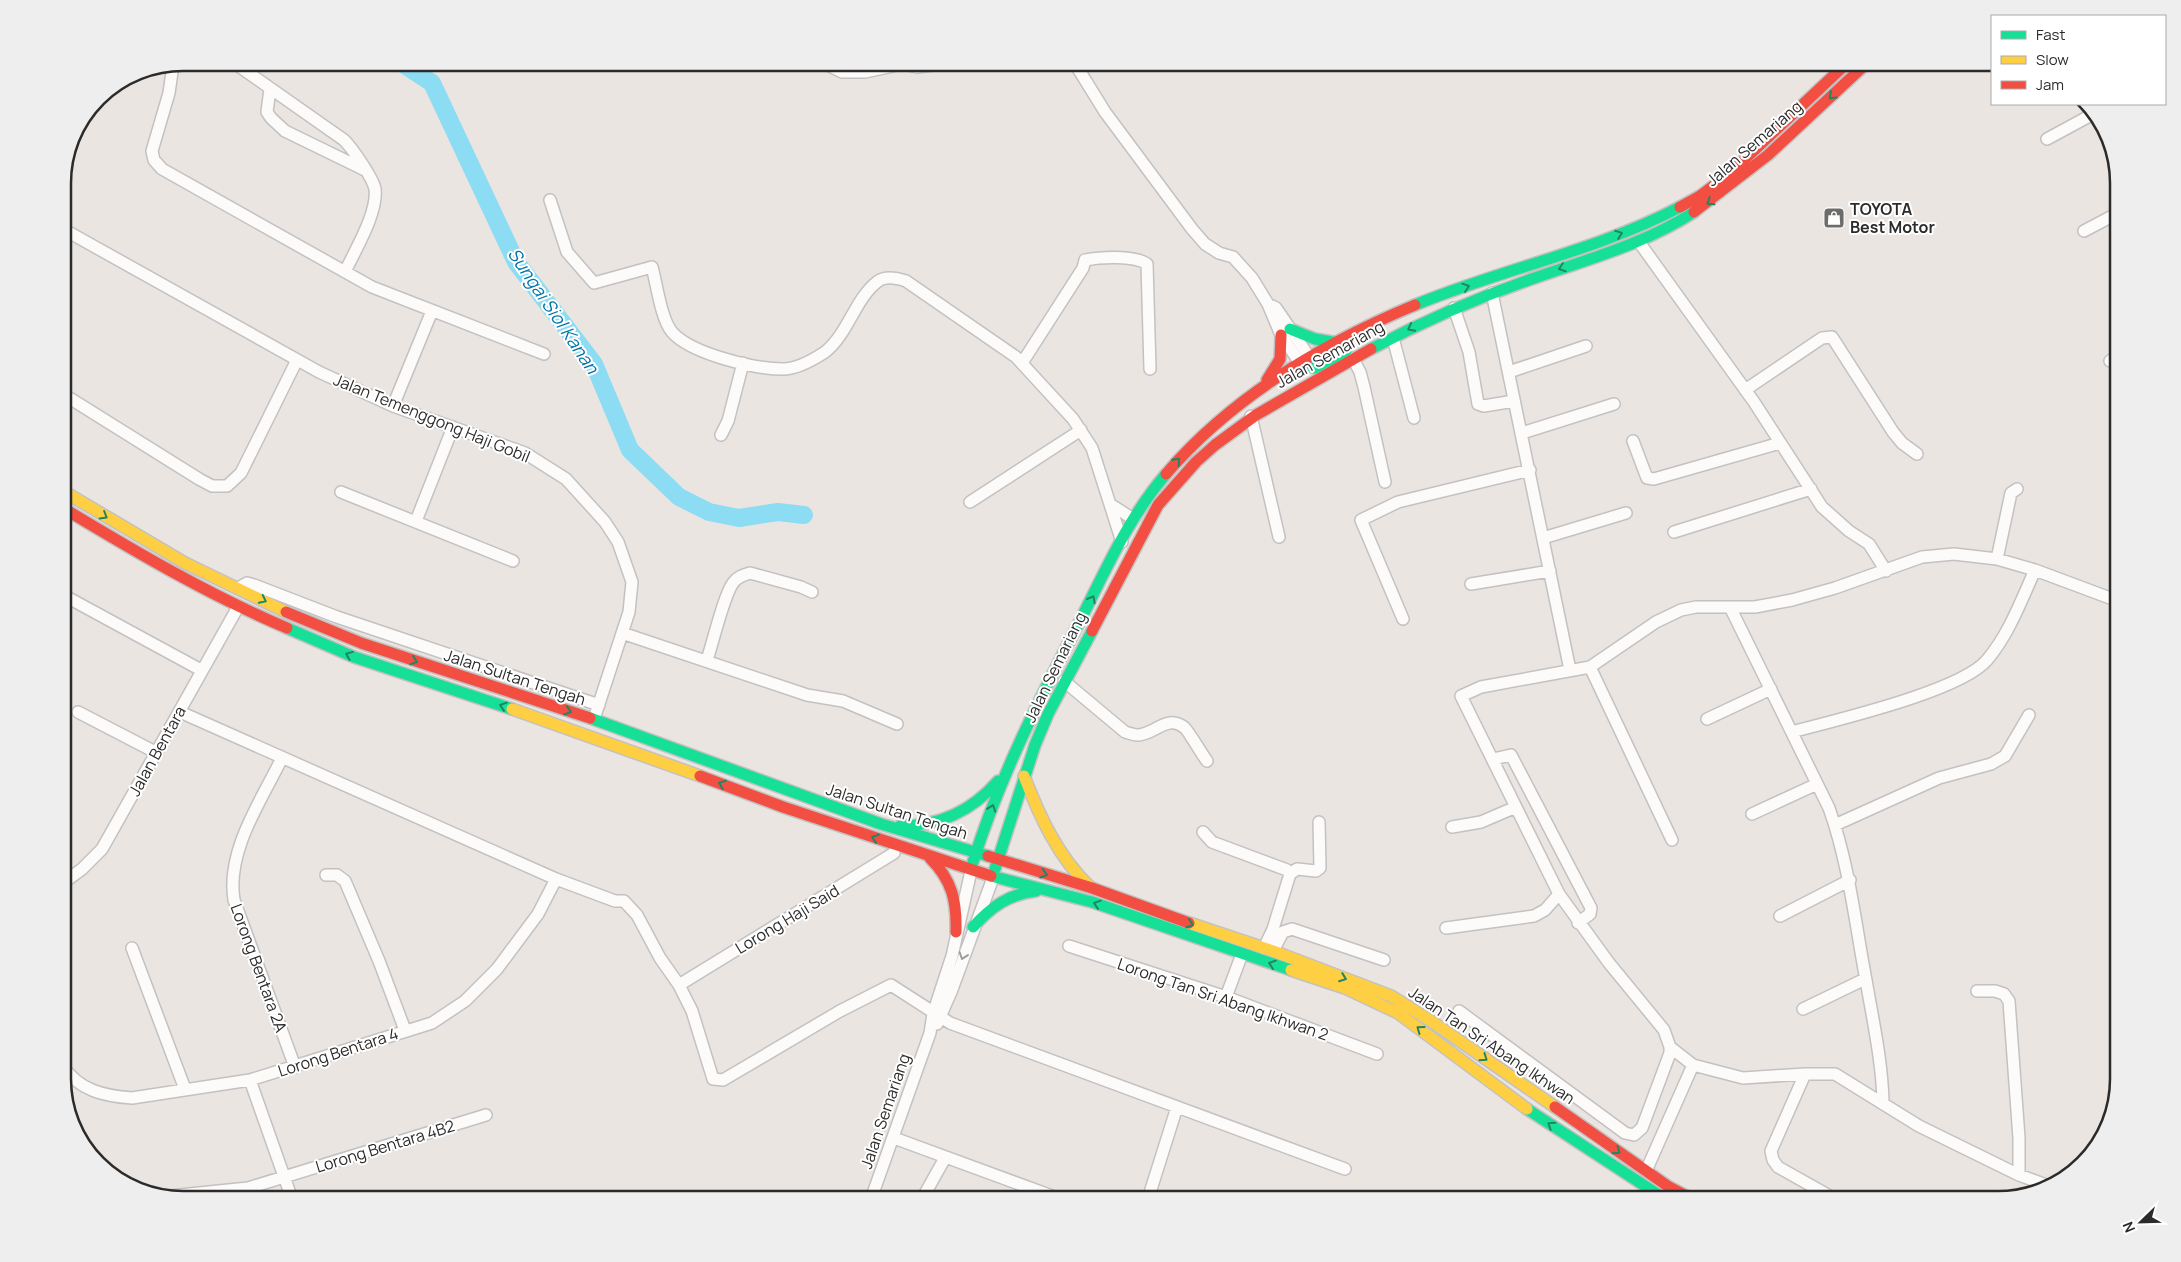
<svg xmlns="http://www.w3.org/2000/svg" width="2181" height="1262" font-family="Manrope,sans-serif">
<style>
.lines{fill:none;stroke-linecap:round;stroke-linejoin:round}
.river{stroke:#8cdcf3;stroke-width:18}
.street-casing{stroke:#c3c1c2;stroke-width:14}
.fast-casing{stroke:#c3c1c2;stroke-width:14}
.slow-casing{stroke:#c3c1c2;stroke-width:14}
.jam-casing{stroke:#c3c1c2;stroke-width:14}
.street{stroke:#fcfbfa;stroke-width:11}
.fast{stroke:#16e098;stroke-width:11}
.slow{stroke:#ffcf43;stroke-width:11}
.jam{stroke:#f24e42;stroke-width:11}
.oneway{stroke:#208662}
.oneway2{stroke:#9e9d9d}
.labels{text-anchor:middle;stroke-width:4;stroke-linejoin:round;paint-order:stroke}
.street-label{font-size:16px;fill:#2b2b2b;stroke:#fff}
.poi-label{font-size:16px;font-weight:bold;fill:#2b2b2b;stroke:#fff;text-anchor:start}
.water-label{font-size:18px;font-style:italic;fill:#0075aa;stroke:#fff}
.rim{fill:none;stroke:#2b2b2b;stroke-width:2.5}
</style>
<rect width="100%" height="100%" fill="#eae5e0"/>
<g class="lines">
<!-- river -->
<path class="river" d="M400 62 432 83 516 262 594 364 630 450 679 497 709 512 739 518 778 512 804 515"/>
<!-- street casing -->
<g class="street-casing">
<path id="street" d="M233 62 344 140C352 148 373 178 375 189 378 213 355 250 345 272
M822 62 842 72H865L902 64 917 67 956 62
M1074 62 1105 112 1192 229 1205 244 1219 253 1233 257 1252 278 1268 304 1281 335 1300 363
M173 65 169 93 152 151 154 160 162 169 372 287 544 354
M270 89 267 112 271 118 285 131 365 170
M2047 139 2095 113
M550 200 567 252 594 283 652 267C657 285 661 319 672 332 691 354 755 369 783 369 797 369 813 360 825 352 848 334 855 299 877 282 885 275 897 278 906 281L1016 357 1073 419 1092 448 1122 542
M63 229 319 372 393 406 525 453 566 479 605 522 618 542 632 582 629 612 594 719
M2084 231 2118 213
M1639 242 1754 402 1822 507 1849 531 1869 544 1886 571
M1492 293 1570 670
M1272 306 1276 308 1310 358
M1454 308 1469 352 1478 404 1484 406 1514 401
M1393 338 1414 418
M1353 359 1360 372 1364 387 1385 482
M2110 361 2118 355
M1022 363 1083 268 1085 260C1100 257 1134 255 1147 264L1150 369
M1509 372 1586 346
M1745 390 1822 338 1832 337 1893 432 1902 443 1917 454
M63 394 199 479 212 486H227L241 473 297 360
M393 406 432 311
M1251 416 1279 537
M1522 433 1614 404
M721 435 728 421 743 363
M1633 441 1647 478 1654 479 1780 443
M341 492 513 561
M970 502 1081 430
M1110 504 1130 517H1135
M416 521 453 427
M1674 532 1811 489
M1543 538 1626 513
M1997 559 2011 493 2017 489
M1471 584 1550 571
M238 588 247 583 254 585 337 617 599 705
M63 595 201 670
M1730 607 1829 808C1849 864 1855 922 1866 980 1873 1021 1882 1061 1883 1102
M1403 619 1361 520 1398 502 1530 470
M622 633 807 695 843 701 897 724
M707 660C713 642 724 595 733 583 737 577 743 575 750 573L801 587 812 592
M1590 667 1672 840
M1064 681 1125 732C1129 733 1133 735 1137 735 1155 735 1167 713 1185 728 1187 729 1203 756 1207 761
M78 712 157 753
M180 712 556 879 615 901H624L637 915 660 958 679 985 692 1011 713 1079 723 1080 840 1011 891 985 950 1023 1345 1169
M1707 719 1771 689
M1792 732C1836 720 1961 691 1987 660 2009 634 2021 601 2035 570
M282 758C261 801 226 851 234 900L295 1067
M1493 759 1511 755 1591 908 1590 914 1578 923
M1752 814 1817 784
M1835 825 1939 778 1991 764 2005 756 2029 715
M1452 827 1481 822 1516 807
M1203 832 1212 842 1287 870 1290 874 1273 929 1264 948
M1290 874 1297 869 1316 871 1320 868 1319 822
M326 875H337L345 881 379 961 405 1030
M63 883 82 869 102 849 238 607
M1780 916 1850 880
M1446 928 1534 916 1545 910 1559 894
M1069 946 1226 997 1377 1054
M132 948 185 1089
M1273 951 1283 932 1292 929 1384 960
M679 985 894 853
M1977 991H1995L2004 994 2009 1001 2019 1138V1175
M1226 997 1242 954
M1803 1009 1865 979
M1459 1011 1625 1133 1634 1135 1642 1128 1670 1053V1047L1664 1030 1609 963 1559 894 1461 696 1481 687 1590 667 1656 622 1681 610 1696 607H1755L1792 600 1835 588 1922 557 1954 554 1997 559 2035 570 2118 601
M937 1024 951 992 993 878
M1670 1047 1693 1065 1743 1078 1805 1074H1835L1919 1126 2019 1175 2049 1186
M63 1066C79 1091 105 1096 132 1098L250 1080 432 1023 465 1001 497 969 538 914 556 879
M1805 1074 1771 1151 1773 1160 1778 1167 1835 1199
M250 1080 292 1199
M894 1138 1060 1199
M1646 1171 1693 1065
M170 1196 248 1188 486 1115
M871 1199 930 1033 933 1014 952 956 971 871
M922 1199 945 1158
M1148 1199 1177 1107"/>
</g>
<!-- fast casing -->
<g class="fast-casing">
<path id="fast" d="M1415 305C1502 269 1596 251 1680 207
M1290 329 1315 339 1338 343
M1371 349C1422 322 1474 299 1529 280 1585 260 1643 245 1694 212
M1300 363 1315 368 1346 351
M287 628 354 657 512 709
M590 718 881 824 988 856
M900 826C940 826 972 811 998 781
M973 862C1000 776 1040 698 1081 619 1106 569 1129 517 1166 474
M995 869 1035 745 1048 714 1092 631
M991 876 1092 902 1291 970
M973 927C991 907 1009 894 1036 891
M1527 1109 1665 1199"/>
</g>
<!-- slow casing -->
<g class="slow-casing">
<path id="slow" d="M63 491 185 563 286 612
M512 709 700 776
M1024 776C1039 815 1058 857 1089 886
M1189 923 1273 951 1391 996 1431 1021 1555 1107
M1291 970 1345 988 1398 1013 1527 1109"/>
</g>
<!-- jam casing -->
<g class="jam-casing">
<path id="jam" d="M1680 207 1700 196 1728 175 1848 62
M1694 212 1768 155 1868 62
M1267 380 1280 359 1281 335
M1166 474C1232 397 1321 344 1415 305
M63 508C136 552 209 595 287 628
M286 612 361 643 590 718
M1092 631 1158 505 1196 462 1215 445 1256 415 1371 349
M700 776 783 807 991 876
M988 856 1092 888 1189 923
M930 858C952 880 957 901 956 932
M1555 1107 1669 1187 1692 1199"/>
</g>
<!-- street -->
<use href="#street" class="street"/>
<!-- fast -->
<use href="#fast" class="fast"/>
<!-- slow -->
<use href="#slow" class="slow"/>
<!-- jam -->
<use href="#jam" class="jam"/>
</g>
<!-- one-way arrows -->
<defs><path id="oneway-chevron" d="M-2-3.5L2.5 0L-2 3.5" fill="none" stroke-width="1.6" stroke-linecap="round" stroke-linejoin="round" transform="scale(1.25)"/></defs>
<g class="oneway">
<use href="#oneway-chevron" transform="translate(1832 96) rotate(137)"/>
<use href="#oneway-chevron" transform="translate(1710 202) rotate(147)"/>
<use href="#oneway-chevron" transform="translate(1619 234) rotate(-21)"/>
<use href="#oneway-chevron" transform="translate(1562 268) rotate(161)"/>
<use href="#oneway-chevron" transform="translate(1466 287) rotate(-19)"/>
<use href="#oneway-chevron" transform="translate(1411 328) rotate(152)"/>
<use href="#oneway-chevron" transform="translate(1177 461) rotate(-47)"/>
<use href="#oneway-chevron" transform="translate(104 516) rotate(31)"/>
<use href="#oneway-chevron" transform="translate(1092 599) rotate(-62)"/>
<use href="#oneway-chevron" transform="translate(263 600) rotate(26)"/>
<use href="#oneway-chevron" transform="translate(349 655) rotate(-158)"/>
<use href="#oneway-chevron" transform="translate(414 661) rotate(19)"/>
<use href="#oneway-chevron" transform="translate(503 706) rotate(-162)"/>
<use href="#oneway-chevron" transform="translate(568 711) rotate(18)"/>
<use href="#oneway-chevron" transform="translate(722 784) rotate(-159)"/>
<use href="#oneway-chevron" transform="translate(992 808) rotate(-71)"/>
<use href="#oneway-chevron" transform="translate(875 838) rotate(-162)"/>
<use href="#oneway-chevron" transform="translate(1044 874) rotate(16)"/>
<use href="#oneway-chevron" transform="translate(1097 904) rotate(-162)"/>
<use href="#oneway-chevron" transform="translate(1190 924) rotate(18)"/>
<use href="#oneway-chevron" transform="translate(1272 964) rotate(-161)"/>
<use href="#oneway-chevron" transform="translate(1343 978) rotate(21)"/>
<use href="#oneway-chevron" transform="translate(1420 1029) rotate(-144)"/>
<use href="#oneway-chevron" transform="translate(1484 1058) rotate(35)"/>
<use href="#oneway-chevron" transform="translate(1551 1125) rotate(-147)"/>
<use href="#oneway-chevron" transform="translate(1617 1151) rotate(35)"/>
</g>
<use class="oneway2" href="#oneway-chevron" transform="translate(963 956) rotate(109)"/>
<!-- icons -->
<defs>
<g id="shop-square" transform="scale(1.125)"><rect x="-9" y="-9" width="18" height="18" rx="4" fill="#6e6c6a" stroke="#fff"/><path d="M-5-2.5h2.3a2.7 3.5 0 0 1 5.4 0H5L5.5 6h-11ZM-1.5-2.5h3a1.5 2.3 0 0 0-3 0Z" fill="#fff"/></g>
</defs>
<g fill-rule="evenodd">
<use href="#shop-square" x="1834" y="218"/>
</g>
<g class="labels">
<!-- street labels -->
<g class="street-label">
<text transform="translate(1754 143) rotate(-41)" y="6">Jalan Semariang</text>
<text transform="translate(1330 354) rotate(-29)" y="6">Jalan Semariang</text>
<text transform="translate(432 418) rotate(22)" y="6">Jalan Temenggong Haji Gobil</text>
<text transform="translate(1055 667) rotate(-64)" y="6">Jalan Semariang</text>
<text transform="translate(515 677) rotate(18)" y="6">Jalan Sultan Tengah</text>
<text transform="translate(157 751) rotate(-61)" y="6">Jalan Bentara</text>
<text transform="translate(897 811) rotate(18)" y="6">Jalan Sultan Tengah</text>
<text transform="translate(787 919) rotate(-31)" y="6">Lorong Haji Said</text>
<text transform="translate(259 968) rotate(70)" y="6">Lorong Bentara 2A</text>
<text transform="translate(1223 999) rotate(19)" y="6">Lorong Tan Sri Abang Ikhwan 2</text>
<text transform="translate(1492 1045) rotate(34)" y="6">Jalan Tan Sri Abang Ikhwan</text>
<text transform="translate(338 1052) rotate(-18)" y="6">Lorong Bentara 4</text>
<text transform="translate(885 1111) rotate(-71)" y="6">Jalan Semariang</text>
<text transform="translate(385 1146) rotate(-17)" y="6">Lorong Bentara 4B2</text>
</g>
<!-- poi labels -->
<g class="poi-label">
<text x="1850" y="215">TOYOTA<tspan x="1850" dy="18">Best Motor</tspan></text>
</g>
<!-- water labels -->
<g class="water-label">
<text transform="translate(553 311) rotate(56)" y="6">Sungai Siol Kanan</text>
</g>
</g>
<!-- crop -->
<path d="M0 0H2181V1262H0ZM183 71H1998A112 112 0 0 1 2110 183V1079A112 112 0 0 1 1998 1191H183A112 112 0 0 1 71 1079V183A112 112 0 0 1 183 71Z" fill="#eee" fill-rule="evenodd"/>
<path class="rim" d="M183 71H1998A112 112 0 0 1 2110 183V1079A112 112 0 0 1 1998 1191H183A112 112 0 0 1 71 1079V183A112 112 0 0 1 183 71Z"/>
<!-- legend -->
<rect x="1991" y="15" width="175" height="90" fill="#ffffff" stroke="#aaaaaa"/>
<rect x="2001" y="31" width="25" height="8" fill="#16e098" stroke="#aaaaaa"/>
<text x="2036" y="40" font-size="15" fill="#2b2b2b">Fast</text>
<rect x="2001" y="56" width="25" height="8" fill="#ffcf43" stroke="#aaaaaa"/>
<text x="2036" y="65" font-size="15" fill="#2b2b2b">Slow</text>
<rect x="2001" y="81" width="25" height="8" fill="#f24e42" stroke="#aaaaaa"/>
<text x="2036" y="90" font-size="15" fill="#2b2b2b">Jam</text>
<!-- north arrow -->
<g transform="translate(2141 1222) rotate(247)" stroke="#ffffff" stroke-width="4" paint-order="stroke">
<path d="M0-4L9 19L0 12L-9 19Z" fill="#2b2b2b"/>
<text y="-8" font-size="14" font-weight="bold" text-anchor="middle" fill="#2b2b2b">N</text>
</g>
</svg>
